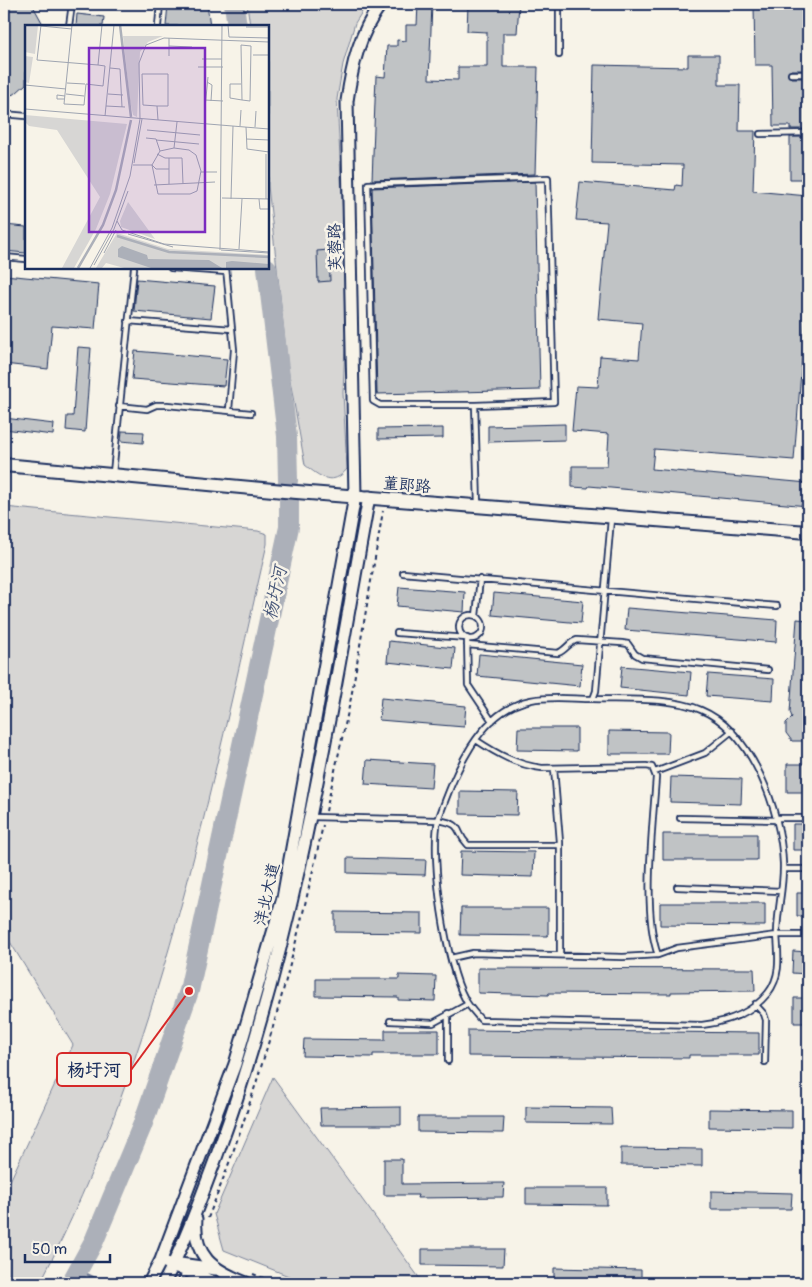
<svg xmlns="http://www.w3.org/2000/svg" width="812" height="1287" font-family="Pangolin,'LXGW WenKai TC',sans-serif">
<style>
.green{fill:#d7d6d4;stroke:#798299}
.lines{fill:none;stroke-linecap:round;stroke-linejoin:round}
.stream{stroke:#727c95;stroke-width:3}
.river{stroke:#acb0b9;stroke-width:20}
.building{fill:#c0c3c5;stroke:#1b2f5e}
.service-casing{stroke:#1b2f5e;stroke-width:8}
.tertiary-casing{stroke:#1b2f5e;stroke-width:15}
.secondary-casing{stroke:#1b2f5e;stroke-width:16}
.path{stroke:#1b2f5e;stroke-width:2;stroke-dasharray:4 4;stroke-linecap:butt}
.service{stroke:#f7f3e8;stroke-width:4.5}
.tertiary{stroke:#f7f3e8;stroke-width:11}
.secondary{stroke:#f7f3e8;stroke-width:12}
.labels{text-anchor:middle;stroke-width:5;stroke-linejoin:round;paint-order:stroke}
.street-label{font-size:16px;fill:#1b2f5e;stroke:#f7f3e8}
.water-label{font-size:18px;font-style:italic;fill:#465679;stroke:#f7f3e8}
.inset-river{fill:none;stroke:#acb0b9;stroke-width:2.5}
.inset-road{fill:none;stroke:#9fa5b1;stroke-width:1}
.view{fill:#7b2cbf;fill-opacity:0.15;stroke:#7b2cbf;stroke-width:2.5}
.inset-edge{fill:none;stroke:#1b2f5e;stroke-width:2.5}
.leader{fill:none;stroke:#d62828;stroke-width:2}
.callout-dot{fill:#d62828;stroke:#f7f3e8;stroke-width:2}
.callout{fill:#f7f3e8;stroke:#d62828;stroke-width:2}
.callout-label{font-size:18px;text-anchor:middle;font-weight:bold;fill:#1b2f5e}
</style>
<rect width="100%" height="100%" fill="#f7f3e8"/>
<filter id="ink" filterUnits="userSpaceOnUse"><feTurbulence type="fractalNoise" baseFrequency=".02" numOctaves="2"/><feDisplacementMap in="SourceGraphic" scale="10" xChannelSelector="R" yChannelSelector="G"/><feConvolveMatrix kernelMatrix="1 2 1 2 8 2 1 2 1" color-interpolation-filters="sRGB"/></filter>
<g filter="url(#ink)">
<!-- green -->
<path class="green" d="M247 4H367L355 23 343 64 337 99 347 296 343 393 347 469C333 487 320 477 305 465L288 369 268 186V26H250Z
M4 507 258 531 267 534V544C209 796 160 1052 40 1283H4V1194L73 1045 4 932Z
M273 1077 423 1283H306L224 1250 214 1214Z"/>
<g class="lines">
<!-- stream -->
<path class="stream" d="M78 1270 105 1283"/>
<!-- river -->
<path class="river" d="M234 4 237 26
M267 268 287 436 288 481
M71 1283 94 1241 142 1126 189 991 289 527V501"/>
</g>
<!-- building -->
<path class="building" d="M4 4H32L44 26H26V84L16 93 4 98Z
M168 4H207L210 26H166Z
M418 4H432L429 79 458 80V67H487V32L467 31 468 4H519L517 33H503V67H538L535 174 372 180 376 76 385 77 387 46H397V40L406 41V25H417Z
M754 4H808V70H791L787 74 791 78H808V129H790V126H773L772 65H755Z
M77 14 104 17 103 26H76Z
M688 55H719V85H740L739 131H755L753 191 808 196V283L794 460 654 449 652 469 808 483V506L589 486 588 488 572 487V466H607L609 434 572 431 576 386 598 387 600 356 639 359 642 323 598 319 607 222 576 220 580 182 675 190 676 185 682 186 683 165 592 163 594 65 688 67Z
M790 137H808V179H790Z
M535 182 540 390 377 394 372 188Z
M4 225 26 227V253L4 251Z
M329 250 330 281 318 282 317 251Z
M4 275 99 284 95 329 52 326 48 369 4 364Z
M137 279 215 286 211 318 134 311Z
M78 347 91 348 85 432 66 430 67 416H73Z
M135 351 227 359 224 386 132 379Z
M4 418 54 424 53 435 4 429Z
M565 424V440L488 442V426Z
M443 428V438L378 439V429Z
M122 431 144 432 143 443 121 441Z
M399 587 465 592 464 612 397 606Z
M494 593 583 601 581 623 492 615Z
M627 608 777 620 776 642 625 630Z
M797 619 808 620V737L804 741H792L786 733V723L792 717 790 712Z
M389 641 455 648 453 669 387 662Z
M479 654 582 664 580 686 477 676Z
M622 666 691 672 689 695 620 688Z
M708 674 774 679 773 701 706 696Z
M381 698 466 706 464 727 379 720Z
M518 728H577V751L517 750Z
M609 731 669 732 668 754H609Z
M367 760 433 764 431 788 365 784Z
M787 764H808V792H787Z
M671 777 742 779 741 804 670 802Z
M460 791 518 792 517 815 460 814Z
M793 824H808V850H793Z
M663 834H757V860H663Z
M461 851 534 852 533 877 460 875Z
M347 858 426 860 425 875 347 873Z
M797 893H808V916H797Z
M660 903H765V926L660 925Z
M461 908H548V936L460 935Z
M335 912 422 913V933L335 932Z
M793 951 808 952V974L792 973Z
M478 968 754 969 755 991 671 992V994L549 993 548 995 478 993Z
M399 975 436 976 435 1001 398 1000V997L316 996V979H399Z
M794 998H808V1023H794Z
M385 1030H439V1054H373V1057L303 1056 304 1039 385 1040Z
M468 1030 759 1033V1055H689V1058L468 1056Z
M401 1107V1125H321L320 1108Z
M526 1107 611 1108 612 1124 526 1123Z
M709 1109 792 1110V1128L709 1127Z
M418 1117H504L503 1133 418 1132Z
M621 1148 702 1149V1166L621 1165Z
M384 1159H402V1184L504 1183 503 1197 417 1198 418 1195H384Z
M526 1188H607V1205L526 1204Z
M711 1191 792 1193 791 1209H711Z
M422 1249H504L503 1266 422 1265Z
M554 1268 641 1270V1283H554Z"/>
<g class="lines">
<!-- service casing -->
<g class="service-casing">
<path id="service" d="M559 4V55
M69 26 72 4
M158 26 160 4
M791 74H808
M4 114 26 116
M760 134 808 133
M4 257 26 259
M171 268 226 272
M226 268 234 350 229 410
M128 321 232 329
M475 405H380L373 401 368 184 548 178 554 402 475 405 478 505
M119 406 147 409 156 405H167L251 413
M113 473 134 268
M403 573 777 606
M459 627a12 12 0 1 1 24 0a12 12 0 1 1-24 0Z
M476 616 480 579
M397 633 467 638 468 685 492 721
M467 645 558 653C566 650 569 642 577 640L622 643 628 644 635 654 642 658 768 670
M476 740C497 754 517 765 542 768L646 766 652 767 656 777C653 824 642 913 658 955
M554 768 560 842V955
M655 772 705 753 732 731
M312 817 438 820C454 776 478 710 531 700 550 696 573 699 593 699L596 691 611 519
M680 818 777 820
M777 818H808
M560 845H468C453 830 466 825 438 820 430 858 446 965 465 999 469 1007 475 1013 481 1020L702 1025C727 1022 752 1013 768 993 782 975 778 954 777 934 777 910 784 887 783 863 781 811 752 731 701 710 671 697 626 700 593 699
M783 869H808
M677 887 781 891
M451 958 473 953 623 957 658 955 677 948 777 935H808
M755 1004 764 1014 766 1020 765 1062
M390 1021 433 1023 468 1004
M448 1061V1013
M180 1283 186 1271"/>
</g>
<!-- tertiary casing -->
<g class="tertiary-casing">
<path id="tertiary" d="M196 1219C193 1257 213 1270 246 1283
M167 1263 216 1283
M180 1264 215 1269
M149 1283 161 1260 235 1064 283 898 355 496 347 101C352 66 359 33 381 4
M164 1283C185 1242 201 1198 217 1155 295 943 329 719 369 497"/>
</g>
<!-- secondary casing -->
<g class="secondary-casing">
<path id="secondary" d="M4 465 284 491 808 532"/>
</g>
<!-- path -->
<path class="path" d="M326 811 351 698 383 511
M208 1218C259 1091 294 959 323 825
M253 1274 275 1283"/>
<!-- service -->
<use href="#service" class="service"/>
<!-- tertiary -->
<use href="#tertiary" class="tertiary"/>
<!-- secondary -->
<use href="#secondary" class="secondary"/>
</g>
</g>
<g class="labels">
<!-- street labels -->
<g class="street-label">
<text transform="translate(334 247) rotate(-91)" y="6">芙蓉路</text>
<text transform="translate(407 484) rotate(5)" y="6">董郎路</text>
<text transform="translate(266 894) rotate(-77)" y="6">洋北大道</text>
</g>
<!-- water labels -->
<g class="water-label">
<text transform="translate(275 593) rotate(-78)" y="6">杨圩河</text>
</g>
</g>
<!-- overview -->
<g transform="translate(25 25)">
<rect width="244" height="244" fill="#f7f3e8"/>
<path d="M0 0H13L10 29 0 27ZM98 11H138L123 17 115 27 112 92 108 90 105 76ZM0 31 8 32 4 58 0 57ZM0 90 102 99 85 169 71 204 49 243H37L75 172 32 105 4 101 0 97ZM103 177 130 214 96 202 95 196ZM92 208 143 224 244 230V243H99L81 238 77 243H71Z" fill="#d7d6d4"/>
<path d="M97 221 122 230 123 234 184 235 197 243H126L93 232V224ZM207 236 244 239V243H201V237Z" fill="#acb0b9"/>
<path class="inset-river" d="M95 0 106 92M92 211 144 227 244 232M53 243 78 200 91 165 106 95"/>
<path class="inset-road" d="M16 0 12 35 73 40M47 0 39 79 59 80 61 59 78 61 80 41 73 40 77 0M203 0 204 12 244 13M16 1 47 4M221 2H244M216 20 226 21 225 76 217 75ZM144 21 167 22M228 30H244M144 31V13M177 34H197M173 42H198M85 43 95 44 97 82M182 57 187 60 186 76M42 58 60 59M216 59H205V73L217 75M0 60 41 64M41 69 59 71M83 69 98 70M39 74H32V70L40 71M180 75 198 76M81 81 100 82M132 81 118 80 117 49H143V81H132L133 95M180 83 183 52M0 84 244 104M80 91 89 0M215 101 216 85M221 102 222 124 244 127M230 102 231 86M122 105 175 110M121 113 131 114 135 126M221 114 244 115M131 115 174 119M132 129 140 133H157L158 159M241 129V174M144 133V159M109 138 117 94M108 140H127L135 126 149 123 152 97M127 140 133 169H165L172 166 176 146 171 130 164 125 149 123M127 140 131 144H144M176 147H192M129 160 190 157M197 173 244 174M206 174 208 101M234 174 235 184H244M92 196 97 205 139 219 244 227M103 209 148 222M214 224 217 174M195 225 197 0M196 225 244 228M79 228 91 205M69 240 89 204 103 166M65 243 87 203 105 151 115 94 114 38 121 20 139 13 244 17"/>
<path class="view" d="M64 23H180V207H64Z"/>
<rect width="244" height="244" class="inset-edge"/>
</g>
<!-- callouts -->
<path class="leader" d="M189 991L131 1070"/>
<circle class="callout-dot" cx="189" cy="991" r="5"/>
<rect class="callout" x="57" y="1053" width="74" height="33" rx="5"/>
<g class="callout-label">
<text x="94" y="1076">杨圩河</text>
</g>
<!-- margin -->
<rect width="812" height="1287" fill="none" stroke="#f7f3e8" stroke-width="20"/>
<rect x="10" y="10" width="792" height="1267" fill="none" stroke="#1b2f5e" stroke-width="2" filter="url(#ink)"/>
<!-- scale -->
<path d="M25 1254v8h85v-8" fill="none" stroke="#1b2f5e" stroke-width="2.5"/>
<text x="32" y="1254" font-size="15" fill="#1b2f5e" stroke="#f7f3e8" stroke-width="4" paint-order="stroke">50 m</text>
</svg>
